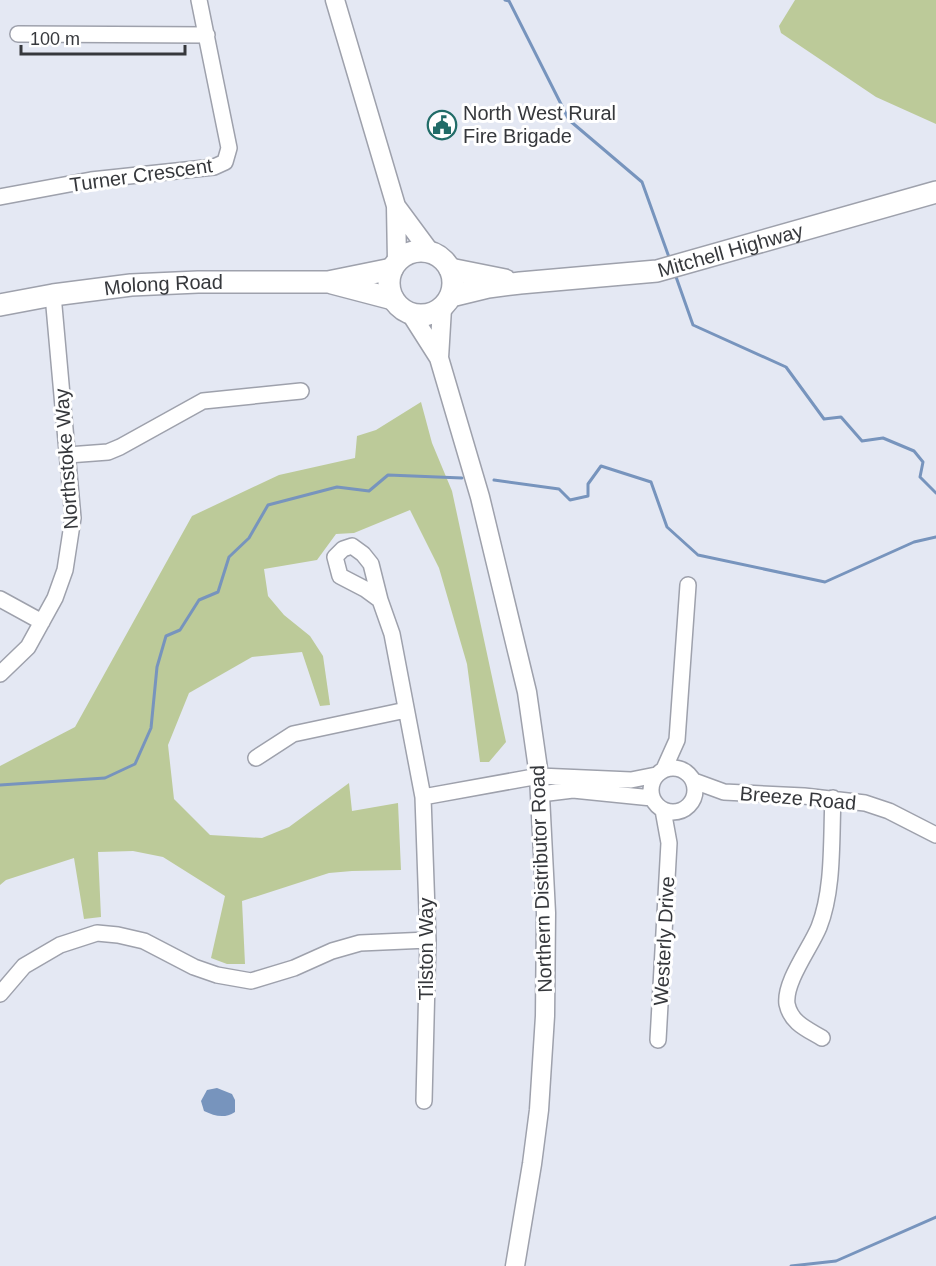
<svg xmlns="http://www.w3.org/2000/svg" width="936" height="1266" font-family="Arial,sans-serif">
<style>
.green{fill:#bcca99}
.water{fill:#7794bd}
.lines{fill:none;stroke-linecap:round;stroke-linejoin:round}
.stream{stroke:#7794bd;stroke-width:3}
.minor-casing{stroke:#9ea1ac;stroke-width:18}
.major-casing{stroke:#9ea1ac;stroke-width:21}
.highway-casing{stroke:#9ea1ac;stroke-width:24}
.minor{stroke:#fff;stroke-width:15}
.major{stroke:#fff;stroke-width:18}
.highway{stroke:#fff;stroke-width:21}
.labels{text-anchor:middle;stroke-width:6;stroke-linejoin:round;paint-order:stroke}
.poi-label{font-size:20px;fill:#36383c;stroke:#fff;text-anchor:start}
.street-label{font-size:20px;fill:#36383c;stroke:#fff}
</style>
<rect width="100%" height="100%" fill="#e4e8f3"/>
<!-- green -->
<path class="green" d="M795 0H936V124L876 97 781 33 779 26Z
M421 402 432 443 452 491 506 742 489 762H480L467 664 439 568 410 510 354 533 336 534 317 560 264 569 268 596 284 615 310 636 323 656 330 705 320 706 302 652 252 657 189 693 168 745 174 799 210 835 262 838 289 827 349 783 352 811 398 803 401 870 352 871 329 873 242 901 245 964H227L211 958 225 896 163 857 133 851 98 852 101 917 84 919 74 858 6 880 0 885V766L75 727 192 516 279 475 355 458 357 436 376 430Z"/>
<!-- water -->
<path class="water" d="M217 1088 232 1094 235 1100V1112C224 1119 215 1116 204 1111L201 1101 207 1090Z"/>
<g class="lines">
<!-- stream -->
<path class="stream" d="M505 0 509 1 569 120 642 182 670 260
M675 274 693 325 786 367 824 419 841 417 862 441 883 438 914 451 923 462 920 477 936 493
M494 480 559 489 570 500 588 496V484L601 466 651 482 667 527 698 555 825 582 914 542 936 537
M0 785 105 778 135 764 151 728 157 667 166 636 180 630 199 600 218 592 229 557 249 538 268 505 337 487 369 491 388 475 462 478
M791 1266 836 1261 936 1217"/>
<!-- minor casing -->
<g class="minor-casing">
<path id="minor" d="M18 34 207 35
M0 197 91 180 214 167 225 162 229 148 199 0
M68 455 108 452 120 447 203 401 301 391
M0 599 42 622
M380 600 365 589 340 576 335 557 343 549 352 546 363 554 371 564 380 600 392 634 423 797 428 940 424 1101
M0 674 28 647 55 598 65 570 73 518 53 295
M256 758 293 734 406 710
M651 790a22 22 0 1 1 44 0a22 22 0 1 1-44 0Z
M664 769 677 740 688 585
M694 781 724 792 804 796 865 803 889 811 936 835
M540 794 573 790 652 798
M423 797 539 776 631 780 656 775
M0 994 24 966 60 945 97 933 118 935 144 941 194 967 217 975 251 981 294 968 332 951 360 943 428 940
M822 1038C807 1029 791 1023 787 1004 784 982 811 947 819 927 834 889 831 839 833 798
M658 1040 669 843 663 810"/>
</g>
<!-- major casing -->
<g class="major-casing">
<path id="major" d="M335 0 396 206 397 261
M396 206 430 252
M411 314 439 358 480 497 527 692 539 776 546 913 545 1016 539 1110 532 1164 515 1266
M439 358 442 308"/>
</g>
<!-- highway casing -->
<g class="highway-casing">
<g id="highway">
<circle cx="421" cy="283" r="32"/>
<path d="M450 269 505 280"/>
<path d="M332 283 393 299"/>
<path id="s1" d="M451 296 488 287 520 283 657 271 936 192"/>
<path id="s2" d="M0 305 53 295 131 285 198 282H328L392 269"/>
</g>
</g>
<!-- minor -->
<use href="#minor" class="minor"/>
<!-- major -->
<use href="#major" class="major"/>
<!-- highway -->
<use href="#highway" class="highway"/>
</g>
<!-- icons -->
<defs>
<g id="civic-ring" transform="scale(1.5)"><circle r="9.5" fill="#fff" stroke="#216c68" stroke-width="1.5"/><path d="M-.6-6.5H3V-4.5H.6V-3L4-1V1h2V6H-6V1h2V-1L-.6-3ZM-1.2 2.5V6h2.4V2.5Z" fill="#216c68"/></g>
</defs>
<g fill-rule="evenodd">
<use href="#civic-ring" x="442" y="125"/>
</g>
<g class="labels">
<!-- poi labels -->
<g class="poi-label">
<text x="463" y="120">North West Rural<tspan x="463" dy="23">Fire Brigade</tspan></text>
</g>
<!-- street labels -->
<g class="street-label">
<text transform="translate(141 175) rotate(-8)" y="7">Turner Crescent</text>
<text dy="7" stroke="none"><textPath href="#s1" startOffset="284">Mitchell Highway</textPath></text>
<text dy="7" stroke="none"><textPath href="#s2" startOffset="165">Molong Road</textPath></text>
<text transform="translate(66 459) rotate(-94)" y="7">Northstoke Way</text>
<text transform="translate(798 798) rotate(5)" y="7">Breeze Road</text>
<text transform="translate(541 879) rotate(-92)" y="7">Northern Distributor Road</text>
<text transform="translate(664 941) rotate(-87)" y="7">Westerly Drive</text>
<text transform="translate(426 949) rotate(-90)" y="7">Tilston Way</text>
</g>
</g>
<!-- scale -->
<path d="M21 45v9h164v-9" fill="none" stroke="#36383c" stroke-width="3"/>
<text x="30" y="45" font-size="18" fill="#36383c" stroke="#ffffff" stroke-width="4.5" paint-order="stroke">100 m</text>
</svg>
